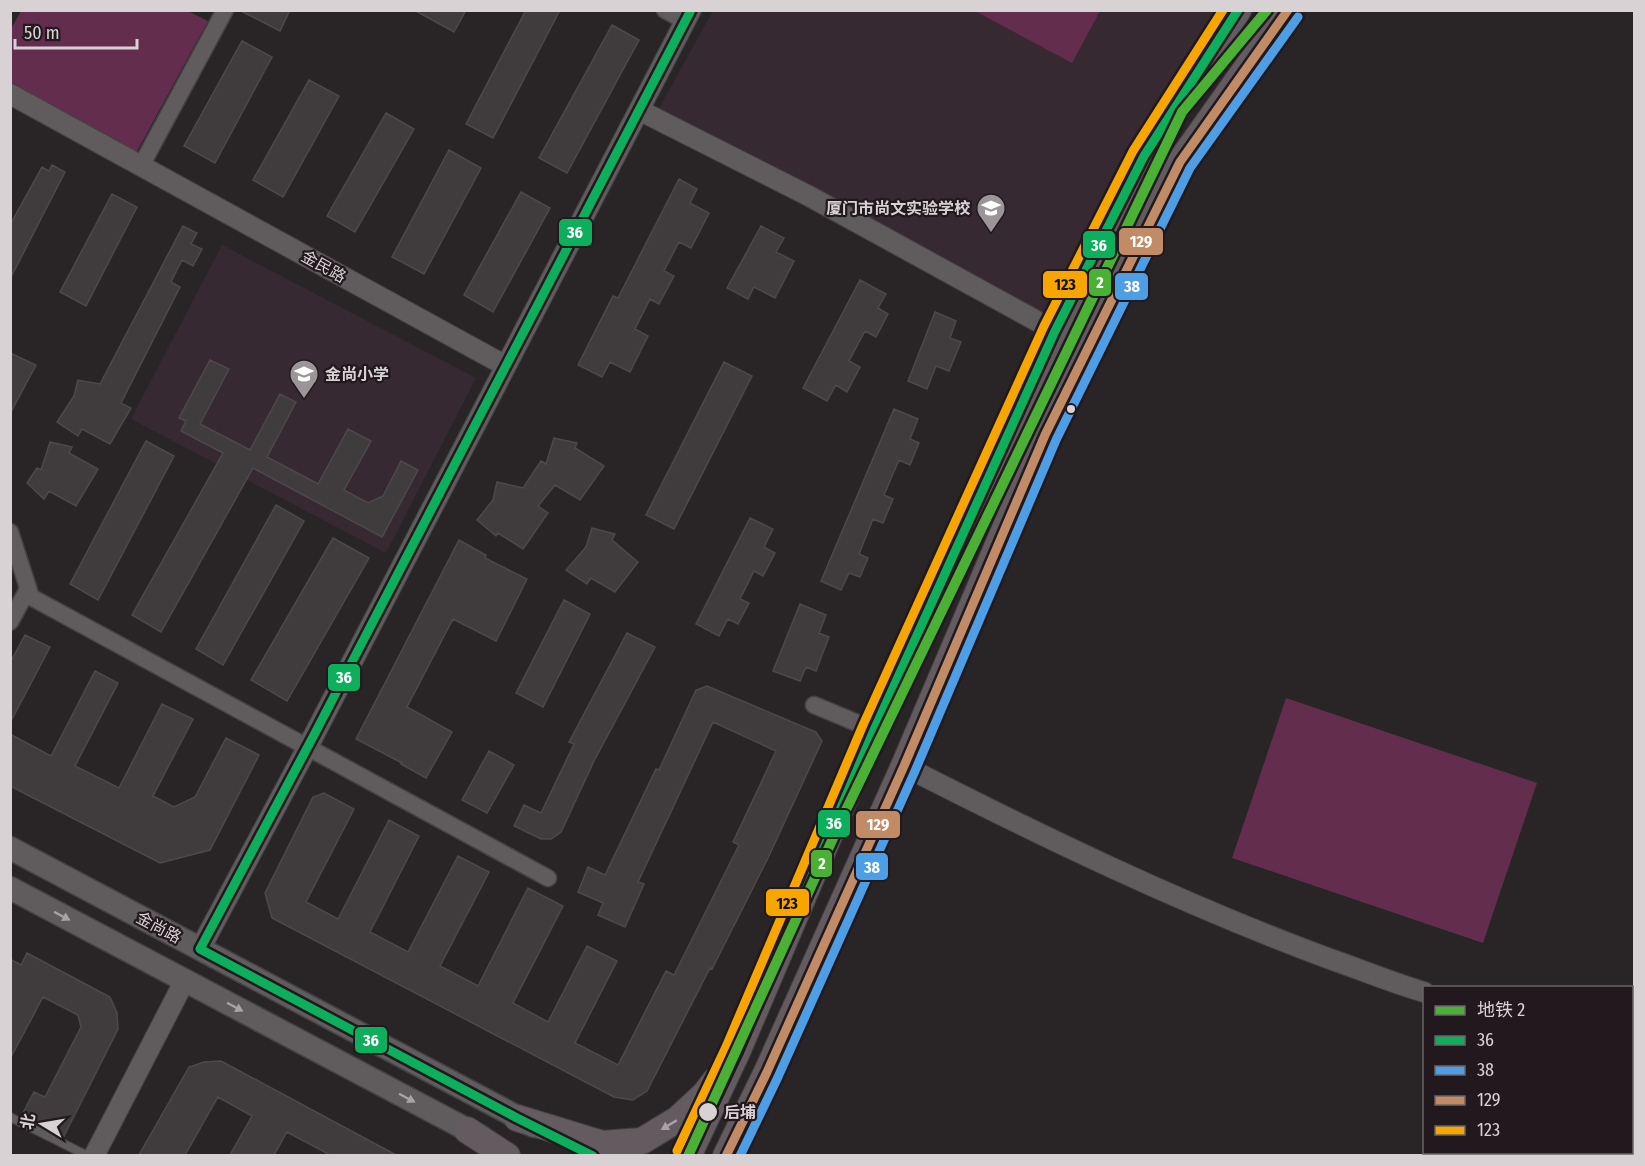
<svg xmlns="http://www.w3.org/2000/svg" width="1645" height="1166" font-family="'Fira Sans Condensed','Noto Sans SC',sans-serif">
<style>
.built{fill:#372931}
.green{fill:#632d4d}
.building{fill:#403c3e;stroke:#4d494b;stroke-width:1.5}
.lines{fill:none;stroke-linecap:round;stroke-linejoin:round}
.service-casing{stroke:#454243;stroke-width:10}
.minor-casing{stroke:#454243;stroke-width:19}
.tertiary-casing{stroke:#454243;stroke-width:22}
.secondary-casing{stroke:#454243;stroke-width:25}
.primary-casing{stroke:#454243;stroke-width:28}
.service{stroke:#605c5e;stroke-width:8}
.minor{stroke:#605c5e;stroke-width:16}
.tertiary{stroke:#605c5e;stroke-width:20}
.secondary{stroke:#605c5e;stroke-width:22}
.primary{stroke:#645b60;stroke-width:26}
.bus-1-casing{stroke:#21191e;stroke-width:14}
.bus-2-casing{stroke:#21191e;stroke-width:14}
.bus-3-casing{stroke:#21191e;stroke-width:14}
.bus-4-casing{stroke:#21191e;stroke-width:14}
.bus-1{stroke:#0daf5c;stroke-width:9}
.bus-2{stroke:#4d9ee5;stroke-width:9}
.bus-3{stroke:#c18c65;stroke-width:9}
.bus-4{stroke:#f7a600;stroke-width:9}
.metro-1-casing{stroke:#21191e;stroke-width:15}
.metro-1{stroke:#4bb134;stroke-width:10}
.oneway{fill:#a8a3a5}
.oneway2{fill:#aaa2a6}
.bus-dot{fill:#d8d2d5;stroke:#21191e;stroke-width:2}
.labels{text-anchor:middle;stroke-width:4.5;stroke-linejoin:round;paint-order:stroke}
.poi-label{font-size:16px;font-weight:bold;fill:#d8d2d5;stroke:#21191e;text-anchor:end}
.street-label{font-size:16px;fill:#d8d2d5;stroke:#21191e}
.stop-label{font-size:16px;font-weight:bold;fill:#d8d2d5;stroke:#21191e;text-anchor:start}
.line-badge{stroke:#21191e;stroke-width:2}
.badge-label{font-size:16px;text-anchor:middle;font-weight:bold;fill:#fff}
.pale-badge-label{font-size:16px;text-anchor:middle;font-weight:bold;fill:#111}
</style>
<rect width="100%" height="100%" fill="#292527"/>
<!-- built -->
<path class="built" d="M713 11H1221L1132 151 1046 316 659 108Z
M222 245 476 378 386 553 131 419Z"/>
<!-- green -->
<path class="green" d="M21 11H174L190 12 208 21 136 153 11 84V29Z
M975 11H1100L1072 63Z
M1286 698 1537 783 1483 943 1232 858Z"/>
<!-- building -->
<path class="building" d="M239 10H290L280 31Z
M414 10H466L454 32Z
M526 10H560L493 138 466 124Z
M612 25 639 40 567 173 539 158Z
M242 41 272 57 215 163 184 146Z
M309 80 339 96 283 197 253 180Z
M386 113 414 129 355 232 327 216Z
M449 150 481 168 424 274 392 257Z
M52 165 65 172 10 279V225L42 167 49 171Z
M679 179 697 189 690 203 709 213 691 248 679 242 664 271 674 276 659 304 650 299 635 329 648 336 630 372 610 362 602 377 578 365 613 296 618 298Z
M521 192 550 208 493 312 464 295Z
M112 194 137 207 86 306 60 292Z
M183 226 197 233 191 244 202 249 193 266 182 260 171 282 180 287 121 403 131 408 110 444 82 429 78 436 57 422 74 396 78 380 100 384Z
M761 226 784 238 776 252 794 261 775 298 754 287 748 299 727 288Z
M860 280 886 294 878 308 888 314 876 337 865 331 849 361 860 367 847 392 836 385 827 401 803 388Z
M935 312 956 321 950 338 961 342 949 371 936 366 927 389 908 381Z
M10 353 36 365 10 414Z
M210 360 229 369 200 424 250 450 280 394 296 402 267 457 318 484 348 429 371 441 344 490 368 503 383 496 401 461 418 470 382 537 253 468 161 632 132 615 223 453 181 431 186 421 179 418Z
M724 362 752 376 674 529 646 515Z
M894 409 918 419 910 439 919 443 910 465 899 460 884 495 893 499 883 523 873 519 859 554 868 558 860 577 849 573 841 590 821 581Z
M554 438 577 443 575 448 604 466 580 500 555 485 538 506 548 513 523 549 498 533 496 536 477 520 493 500 497 482 523 488 541 461 546 464Z
M146 441 174 456 98 600 70 584Z
M50 442 72 447 69 453 98 469 76 506 49 491 44 499 27 483 37 468 41 470Z
M276 505 304 521 223 665 196 649Z
M750 518 773 529 764 547 775 553 763 576 754 571 740 599 749 603 738 624 728 619 719 636 696 624Z
M592 528 615 534 612 540 638 562 615 592 591 578 587 584 566 570 586 547Z
M333 538 369 558 287 701 251 680Z
M459 540 486 555 485 558 527 579 496 641 453 619 407 707 452 732 426 778 401 764 402 763 356 739Z
M564 600 590 614 543 707 516 693Z
M800 604 826 615 819 633 829 637 816 671 806 667 800 681 773 671Z
M627 633 655 647 594 761 561 832 551 839H541L514 826 524 805 541 813 574 744 569 742Z
M25 635 50 647 10 723V663Z
M95 671 118 683 75 766 119 788 162 704 193 719 153 796 174 807 195 797 226 738 259 755 210 850 160 863 10 786V734L51 756Z
M707 686 816 732 822 741 768 858 712 969 710 968 647 1091 633 1100 614 1097 272 918 265 893 313 797 324 793 354 809 306 902 338 919 389 820 419 836 370 932 408 952 458 856 489 872 440 966 478 986 528 888 563 906 513 1003 548 1022 587 946 617 961 575 1043 618 1065 666 971 674 975 739 845 733 842 776 751 713 722 638 882 644 884 625 927 598 915 603 903 578 892 588 867 605 875 656 769 659 770 696 690Z
M489 751 514 765 487 813 462 800Z
M27 953 110 997 117 1013 118 1029 64 1136 22 1115 34 1092 45 1097 81 1027 78 1015 43 997 10 1059V959L21 965Z
M221 1061 396 1155H330L287 1132 274 1155H230L252 1116 218 1097 185 1155H139L189 1067 204 1062Z"/>
<g class="lines">
<!-- service casing -->
<g class="service-casing">
<path id="service" d="M10 1117 88 1156"/>
</g>
<!-- minor casing -->
<g class="minor-casing">
<path id="minor" d="M665 10 685 21
M141 166 225 10
M10 532 31 597 548 878
M10 622 28 589
M814 705 874 730"/>
</g>
<!-- tertiary casing -->
<g class="tertiary-casing">
<path id="tertiary" d="M10 94 506 366
M639 110 809 196 1055 331
M904 766C1043 837 1184 905 1330 959 1362 970 1393 983 1424 992
M200 949 314 735 691 10
M1632 1055H1634
M94 1156 185 980"/>
</g>
<!-- secondary casing -->
<g class="secondary-casing">
<path id="secondary" d="M10 848 534 1126
M10 888 481 1137"/>
</g>
<!-- primary casing -->
<g class="primary-casing">
<path id="primary" d="M517 1118 602 1144 642 1141 678 1119 705 1094 715 1081
M467 1130 507 1156
M688 1156 737 1052 874 730 1055 331 1144 156 1238 10
M726 1156 767 1072 904 766 1045 435 1180 162 1288 10"/>
</g>
<!-- service -->
<use href="#service" class="service"/>
<!-- minor -->
<use href="#minor" class="minor"/>
<!-- tertiary -->
<use href="#tertiary" class="tertiary"/>
<!-- secondary -->
<use href="#secondary" class="secondary"/>
<!-- primary -->
<use href="#primary" class="primary"/>
<!-- bus-1 casing -->
<g class="bus-1-casing">
<path id="bus-1" d="M593 1156 517 1118 200 949 314 735 691 10
M688 1156 737 1052 874 730 1055 331 1144 156 1238 10"/>
</g>
<!-- bus-2 casing -->
<g class="bus-2-casing">
<path id="bus-2" d="M740 1156 778 1077 915 771 1056 440 1190 168 1298 17"/>
</g>
<!-- bus-3 casing -->
<g class="bus-3-casing">
<path id="bus-3" d="M726 1156 767 1072 904 766 1045 435 1180 162 1288 10"/>
</g>
<!-- bus-4 casing -->
<g class="bus-4-casing">
<path id="bus-4" d="M677 1151 726 1047 863 725 1044 326 1133 151 1223 10"/>
</g>
<!-- bus-1 -->
<use href="#bus-1" class="bus-1"/>
<!-- bus-2 -->
<use href="#bus-2" class="bus-2"/>
<!-- bus-3 -->
<use href="#bus-3" class="bus-3"/>
<!-- bus-4 -->
<use href="#bus-4" class="bus-4"/>
<!-- metro-1 casing -->
<g class="metro-1-casing">
<path id="metro-1" d="M688 1156 845 812 1182 112 1267 10"/>
</g>
<!-- metro-1 -->
<use href="#metro-1" class="metro-1"/>
</g>
<!-- one-way arrows -->
<defs><path id="oneway-solid" d="M-6-.8H1V-3.2L6.5 0L1 3.2V.8H-6Z" transform="scale(1.5)"/></defs>
<g class="oneway">
<use href="#oneway-solid" transform="translate(62 916) rotate(28)"/>
<use href="#oneway-solid" transform="translate(235 1007) rotate(28)"/>
<use href="#oneway-solid" transform="translate(407 1098) rotate(28)"/>
</g>
<use class="oneway2" href="#oneway-solid" transform="translate(669 1125) rotate(149)"/>
<!-- icons -->
<defs>
<g id="school-pin" transform="scale(1.5)"><path d="M0 17L-7.5 6A9.5 9.5 0 1 1 7.5 6Z" fill="#9b9598" stroke="#21191e"/><path d="M0-5L7-2L0 1L-7-2ZM-4 1L0 2.5L4 1V4Q0 6-4 4Z" fill="#fff"/></g>
</defs>
<g fill-rule="evenodd">
<use href="#school-pin" x="991" y="208"/>
<use href="#school-pin" x="304" y="374"/>
</g>
<!-- markers -->
<g class="bus-dot">
<circle cx="1071" cy="409" r="5"/>
<circle cx="708" cy="1112" r="10"/>
</g>
<g class="labels">
<!-- poi labels -->
<g class="poi-label">
<text x="970" y="214">厦门市尚文实验学校</text>
<text x="325" y="380" text-anchor="start">金尚小学</text>
</g>
<!-- street labels -->
<g class="street-label">
<text transform="translate(324 266) rotate(29)" y="6">金民路</text>
<text transform="translate(159 927) rotate(28)" y="6">金尚路</text>
</g>
<!-- stop labels -->
<g class="stop-label">
<text x="724" y="1118">后埔</text>
</g>
</g>
<g class="line-badge">
<rect x="558" y="218" width="35" height="29" rx="6" fill="#0daf5c"/>
<rect x="1118" y="227" width="46" height="29" rx="6" fill="#c18c65"/>
<rect x="1082" y="230" width="34" height="29" rx="6" fill="#0daf5c"/>
<rect x="1088" y="268" width="24" height="29" rx="6" fill="#4bb134"/>
<rect x="1042" y="270" width="46" height="29" rx="6" fill="#f7a600"/>
<rect x="1114" y="272" width="35" height="29" rx="6" fill="#4d9ee5"/>
<rect x="327" y="663" width="34" height="29" rx="6" fill="#0daf5c"/>
<rect x="817" y="809" width="34" height="29" rx="6" fill="#0daf5c"/>
<rect x="855" y="810" width="46" height="29" rx="6" fill="#c18c65"/>
<rect x="810" y="849" width="23" height="29" rx="6" fill="#4bb134"/>
<rect x="855" y="852" width="34" height="29" rx="6" fill="#4d9ee5"/>
<rect x="765" y="888" width="45" height="29" rx="6" fill="#f7a600"/>
<rect x="354" y="1026" width="34" height="28" rx="6" fill="#0daf5c"/>
</g>
<g class="badge-label">
<text x="575" y="238">36</text>
<text x="1141" y="247">129</text>
<text x="1099" y="251">36</text>
<text x="1100" y="288">2</text>
<text x="1132" y="292">38</text>
<text x="344" y="683">36</text>
<text x="834" y="829">36</text>
<text x="878" y="830">129</text>
<text x="822" y="869">2</text>
<text x="872" y="873">38</text>
<text x="371" y="1046">36</text>
</g>
<g class="pale-badge-label">
<text x="1065" y="290">123</text>
<text x="787" y="909">123</text>
</g>
<!-- border -->
<rect width="1645" height="1166" fill="none" stroke="#d8d2d5" stroke-width="24"/>
<!-- legend -->
<rect x="1423" y="986" width="210" height="168" fill="#21191e" stroke="#6a6367" stroke-width="1.5"/>
<rect x="1435" y="1006" width="30" height="9" fill="#4bb134" stroke="#6a6367" stroke-width="1.5"/>
<text x="1477" y="1016" font-size="18" fill="#d8d2d5">地铁 2</text>
<rect x="1435" y="1036" width="30" height="9" fill="#0daf5c" stroke="#6a6367" stroke-width="1.5"/>
<text x="1477" y="1046" font-size="18" fill="#d8d2d5">36</text>
<rect x="1435" y="1066" width="30" height="9" fill="#4d9ee5" stroke="#6a6367" stroke-width="1.5"/>
<text x="1477" y="1076" font-size="18" fill="#d8d2d5">38</text>
<rect x="1435" y="1096" width="30" height="9" fill="#c18c65" stroke="#6a6367" stroke-width="1.5"/>
<text x="1477" y="1106" font-size="18" fill="#d8d2d5">129</text>
<rect x="1435" y="1126" width="30" height="9" fill="#f7a600" stroke="#6a6367" stroke-width="1.5"/>
<text x="1477" y="1136" font-size="18" fill="#d8d2d5">123</text>
<!-- north arrow -->
<g transform="translate(42 1124) rotate(281)" stroke="#21191e" stroke-width="4.5" paint-order="stroke">
<path d="M0-4.5L10 22L0 15L-10 22Z" fill="#d8d2d5"/>
<text y="-9" font-size="16" font-weight="bold" text-anchor="middle" fill="#d8d2d5">北</text>
</g>
<!-- scale -->
<path d="M15 39v9h122v-9" fill="none" stroke="#d8d2d5" stroke-width="3"/>
<text x="24" y="39" font-size="18" fill="#d8d2d5" stroke="#21191e" stroke-width="4.5" paint-order="stroke">50 m</text>
</svg>
